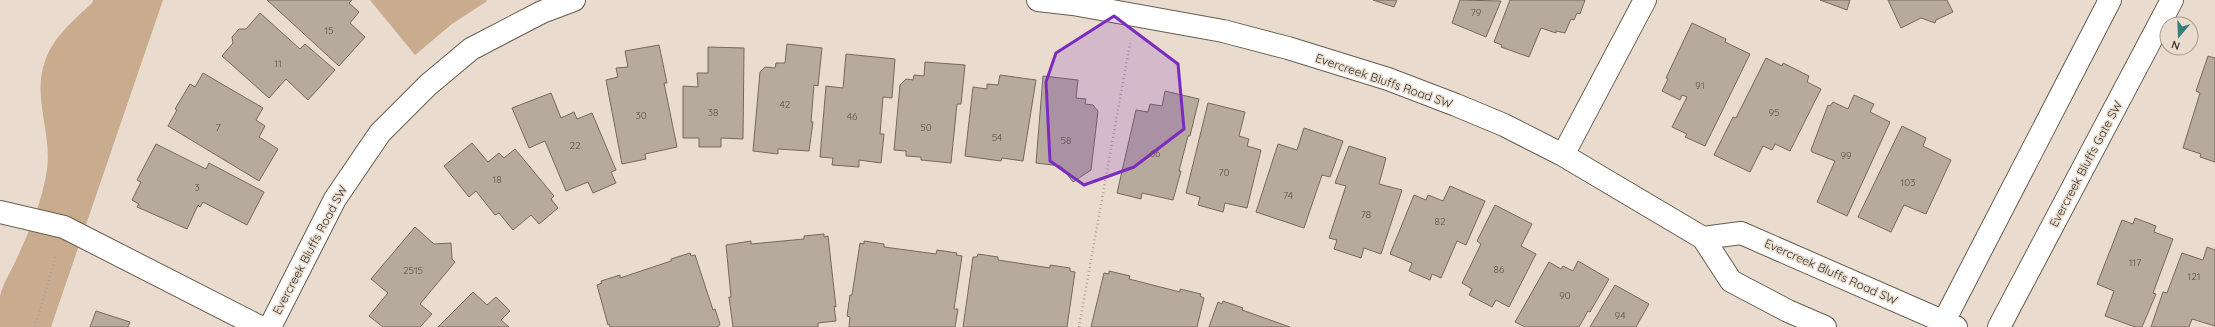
<svg xmlns="http://www.w3.org/2000/svg" width="2215" height="327" font-family="Quicksand,sans-serif">
<style>
.green{fill:#c8ac8d}
.building{fill:#b6aa9d;stroke:#75695d}
.lines{fill:none;stroke-linecap:round;stroke-linejoin:round}
.minor-casing{stroke:#675c50;stroke-width:24}
.path{stroke:#ada398;stroke-width:2.5;stroke-dasharray:1 3;stroke-linecap:butt}
.minor{stroke:#fff;stroke-width:22}
.marked{fill:#7b2cbf;fill-opacity:0.2;stroke:#7b2cbf;stroke-width:3;stroke-linejoin:round}
.labels{text-anchor:middle;stroke-width:3;stroke-linejoin:round;paint-order:stroke}
.number-label{font-size:10px;fill:#5b544d}
.street-label{font-size:12px;fill:#3d3832;stroke:#e9dcce}
</style>
<rect width="100%" height="100%" fill="#e9dcce"/>
<!-- green -->
<path class="green" d="M93 0H163L51 327H0C0 317 0 306 0 297 2 284 12 270 17 258 30 230 43 199 47 169 52 133 32 97 45 61 53 37 74 20 92 3Z
M370 0H486L487 1 452 24 415 55Z"/>
<!-- building -->
<path class="building" d="M267 0H352L349 3 359 12 350 23 365 37 339 66Z
M1373 0H1397L1394 7Z
M1460 0 1501 1 1486 37 1452 23Z
M1510 0H1585L1580 14 1577 13 1574 20 1571 19 1565 33 1556 31V33L1541 28 1529 57 1501 47 1502 45 1494 42Z
M1820 0H1850L1847 10Z
M1888 0H1947L1953 12 1936 20 1935 23 1921 18 1901 28Z
M260 13 300 49 305 44 335 70 308 100 286 79 269 98 222 56 233 43 232 37 239 29H246Z
M1692 23 1726 39 1725 42 1750 54 1705 146 1685 137 1687 134 1672 127 1687 97 1682 95 1680 100 1662 91 1668 79 1666 78Z
M787 44 822 48 818 86 814 85 811 122H813L809 151 778 149V154L753 151 760 72 765 67 775 68 776 63H785Z
M659 45 667 83H664L677 147 645 154 646 159 622 164 606 80 618 77 616 68 628 67 625 51Z
M708 47 744 48 743 139 721 138V147H699V138H683V86L698 87 697 73H708Z
M846 54 895 59 892 98 883 97 880 134H884L881 163 859 160V167L832 165 833 158 820 157 826 86 843 88Z
M2208 56 2215 58V162L2200 157 2201 154 2183 148 2200 93 2196 91Z
M1766 58 1782 66 1783 63 1809 76 1807 82 1821 89 1790 151 1775 144 1772 150 1763 146 1750 172 1714 155 1733 117 1736 118Z
M925 62 965 65 961 104H957L951 163 921 160V157L906 156V151L894 150 900 85 906 79 913 80 914 75 924 76Z
M203 73 263 108 256 120 265 126 259 137 278 149 259 181 168 126 177 110 175 109 190 84 195 87Z
M1000 75 1036 80 1023 161 1002 158 1001 161 965 156 973 87 987 89V84L998 85Z
M1043 76 1078 80 1076 98 1086 99 1085 104 1093 105 1098 111 1091 170 1073 182 1061 166 1036 163Z
M1165 91 1199 99 1190 136H1188L1179 171H1181L1173 200 1142 193 1141 199 1117 193 1136 110 1148 112 1150 104 1162 106Z
M551 93 561 118 574 112 577 119 592 113 616 170 611 172 616 183 593 193 588 182 566 191 545 141 529 148 512 108Z
M1854 95 1874 104 1870 112 1890 122 1847 216 1817 202 1835 161 1812 152 1811 150 1828 105 1830 106 1833 102 1848 109Z
M1208 103 1245 112 1239 136 1249 139 1247 146 1261 150 1247 208 1225 203 1223 212 1198 205 1200 197 1186 193Z
M1902 126 1926 138 1923 146 1951 160 1926 214 1904 205 1891 232 1858 217Z
M1304 128 1343 141 1330 177 1322 175 1304 228 1256 212 1278 144 1297 150Z
M472 143 488 162 499 153 504 158 515 149 554 196 551 199 558 208 539 224 531 215 513 230 499 213 495 215 476 191 469 197 444 166Z
M156 144 206 169 209 163 264 192 247 225 203 202 200 207 198 205 187 229 137 207 139 204 132 200 141 182 137 180Z
M1349 146 1386 158 1379 184 1402 190 1381 254 1364 248 1361 258 1334 249 1337 240 1329 238 1346 186 1335 183Z
M1450 186 1485 201 1466 245 1457 241 1441 278 1432 274 1430 280 1409 271 1412 263 1390 254 1414 195 1426 200 1428 195 1443 201Z
M1495 205 1532 224 1521 246 1536 254 1509 307 1496 300 1492 307 1469 295 1472 289 1462 283 1481 244 1477 241Z
M2135 218 2156 226 2154 232 2173 239 2153 293 2156 294 2142 327H2135L2105 316 2114 291 2097 284 2122 220 2133 224Z
M415 227 434 244 451 243 452 259 455 262 420 304 432 314 420 327H383L369 316 388 293 371 279Z
M824 234V237L828 236 836 307 834 306 836 321 818 323V327H733L729 297H731L726 245 751 241V244L804 239V236Z
M864 241 884 244V247L936 254 937 250 957 253 956 255 962 256 954 309H958L955 327H849L850 317 847 316 850 295H852L860 243 864 244Z
M2207 247 2215 250V326L2192 319 2189 327H2151L2163 292 2167 293 2182 253 2203 260Z
M690 253 691 256 695 255 713 310 715 309 720 324 718 327H610L609 324 608 325 597 285 602 283 601 281 620 275V278L671 261V259Z
M978 254 998 257V260L1050 268V265L1070 268V271L1075 272 1067 327H963L973 257H977Z
M1578 261 1609 279 1590 312 1588 311 1579 327H1525L1515 322 1549 262 1561 269 1563 266 1573 271Z
M1109 271 1130 276 1129 279 1180 292V289L1201 294 1200 296 1204 298 1197 327H1091L1104 273 1109 274Z
M1615 285 1649 304 1636 327H1590Z
M473 292 487 305 496 297 510 311 501 320 509 327H438Z
M1223 301 1243 308 1242 310 1290 327H1209L1218 302 1222 304Z
M96 311 130 322 128 327H90Z"/>
<g class="lines">
<!-- minor casing -->
<g class="minor-casing">
<path id="minor" d="M1038 0 1073 4 1223 31 1288 48 1388 79 1456 105 1504 125 1563 155 1703 238 1731 281 1788 311 1825 327
M1563 155 1645 0
M0 212 64 227 260 327
M1703 238 1741 233 1956 327
M270 327 335 199 380 133 428 85 471 49 542 12 574 0
M1941 327 2110 0
M1999 327 2172 0"/>
</g>
<!-- path -->
<path class="path" d="M35 327 56 255
M1079 327 1130 43"/>
<!-- minor -->
<use href="#minor" class="minor"/>
</g>
<!-- marked area -->
<path class="marked" d="M1114 16 1178 64 1184 129 1134 167 1084 185 1050 161 1046 82 1056 53Z"/>
<g class="labels">
<!-- number labels -->
<g class="number-label">
<text x="1476" y="16">79</text>
<text x="329" y="34">15</text>
<text x="278" y="67">11</text>
<text x="1700" y="89">91</text>
<text x="785" y="108">42</text>
<text x="713" y="116">38</text>
<text x="1774" y="116">95</text>
<text x="641" y="119">30</text>
<text x="852" y="120">46</text>
<text x="218" y="131">7</text>
<text x="926" y="131">50</text>
<text x="997" y="141">54</text>
<text x="1066" y="144">58</text>
<text x="575" y="149">22</text>
<text x="1155" y="157">66</text>
<text x="1846" y="159">99</text>
<text x="1224" y="176">70</text>
<text x="497" y="183">18</text>
<text x="1908" y="186">103</text>
<text x="197" y="191">3</text>
<text x="1288" y="199">74</text>
<text x="1366" y="218">78</text>
<text x="1440" y="225">82</text>
<text x="2135" y="266">117</text>
<text x="1499" y="273">86</text>
<text x="413" y="274">2515</text>
<text x="2194" y="280">121</text>
<text x="1565" y="299">90</text>
<text x="1620" y="319">94</text>
</g>
<!-- street labels -->
<g class="street-label">
<text transform="translate(1384 81) rotate(19)" y="4">Evercreek Bluffs Road SW</text>
<text transform="translate(2086 164) rotate(-62)" y="4">Evercreek Bluffs Gate SW</text>
<text transform="translate(310 250) rotate(-62)" y="4">Evercreek Bluffs Road SW</text>
<text transform="translate(1831 272) rotate(24)" y="4">Evercreek Bluffs Road SW</text>
</g>
</g>
<!-- north arrow -->
<g transform="translate(2179 36) rotate(199)"><circle r="19" fill="#e9dcce" stroke="#a49a90"/>
<path d="M0-3L7 15L0 10L-7 15Z" fill="#357e7c"/>
<text y="-6" font-size="11" font-weight="bold" text-anchor="middle" fill="#3d3832">N</text>
</g>
</svg>
